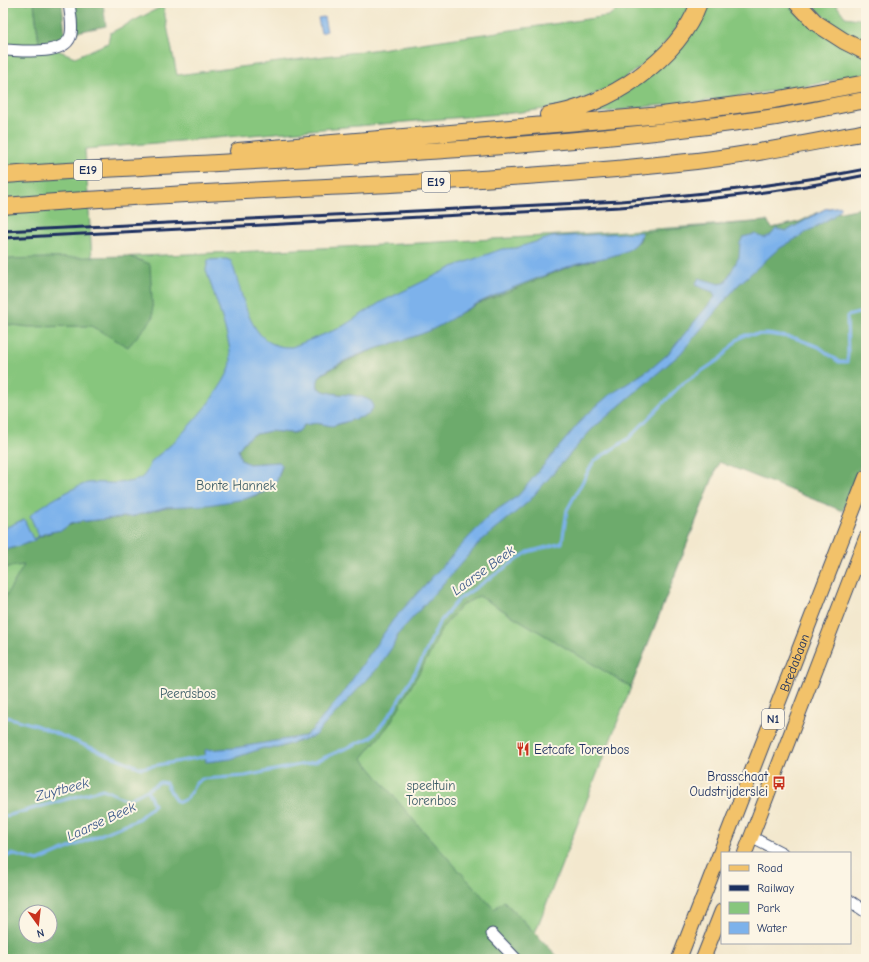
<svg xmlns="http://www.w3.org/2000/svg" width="869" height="962" font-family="'Comic Neue',sans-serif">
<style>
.green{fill:#87c67d;stroke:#517a6e;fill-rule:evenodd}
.forest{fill:#6dab6c;stroke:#446d65;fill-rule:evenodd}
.water{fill:#7db2eb;stroke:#4c70a4}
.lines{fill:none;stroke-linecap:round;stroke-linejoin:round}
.stream{stroke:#7db2eb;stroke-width:3}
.minor-casing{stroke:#3b4b6f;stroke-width:13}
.major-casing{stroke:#3b4b6f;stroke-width:16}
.highway-casing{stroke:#3b4b6f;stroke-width:18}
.minor{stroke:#fff;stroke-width:11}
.major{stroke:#f2c26a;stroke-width:14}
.highway{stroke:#f2c26a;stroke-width:16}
.rail{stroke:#1b2f5e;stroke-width:3}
.labels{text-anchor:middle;stroke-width:4;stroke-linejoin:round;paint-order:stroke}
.shield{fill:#fcf5e5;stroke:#5e6a86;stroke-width:1}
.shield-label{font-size:12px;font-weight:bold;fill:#1b2f5e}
.park-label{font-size:13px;fill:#3b5c67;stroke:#fcf5e5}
.street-label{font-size:13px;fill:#1b2f5e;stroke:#fcf5e5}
.poi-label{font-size:13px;fill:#1b2f5e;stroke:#fcf5e5;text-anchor:start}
.water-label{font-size:14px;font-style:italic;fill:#385688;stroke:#fcf5e5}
</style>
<rect width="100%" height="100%" fill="#fcf5e5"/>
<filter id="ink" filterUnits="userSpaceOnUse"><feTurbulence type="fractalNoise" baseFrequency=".025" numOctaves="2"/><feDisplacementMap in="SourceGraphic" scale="8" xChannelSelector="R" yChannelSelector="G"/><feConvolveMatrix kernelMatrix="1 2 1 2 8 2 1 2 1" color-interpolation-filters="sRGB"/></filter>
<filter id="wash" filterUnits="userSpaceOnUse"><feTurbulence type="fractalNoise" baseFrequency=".012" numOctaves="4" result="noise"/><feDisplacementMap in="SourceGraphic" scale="16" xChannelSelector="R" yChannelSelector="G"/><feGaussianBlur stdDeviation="0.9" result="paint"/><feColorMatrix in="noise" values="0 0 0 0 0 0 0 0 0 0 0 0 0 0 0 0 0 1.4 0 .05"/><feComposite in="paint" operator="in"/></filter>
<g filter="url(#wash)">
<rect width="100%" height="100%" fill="#f3e8ce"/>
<!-- green -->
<path class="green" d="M3 3H34L39 43 75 57 108 43 110 33 163 6 177 75 380 49 608 16 629 3H691C668 53 617 92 564 105 539 111 514 113 488 115L85 149 92 258C317 249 542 238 767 221L772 228 799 222 719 462 535 933 504 901 551 959H3ZM26 912H50V936H26Z
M704 3H792L866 58V74L806 86 700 102 652 106 584 115 583 112 619 96Z
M811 3H835L845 17 866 20V43L835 27Z"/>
<!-- forest -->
<path class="forest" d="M34 3H62L65 35 61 40 51 46 39 43Z
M73 3H103L106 26 77 32Z
M835 207 836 213 866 207V452L843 511 719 462 631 687 479 596 461 606 442 628 431 652 389 725 362 758 416 823 494 909 504 901 560 959H3V601L24 565 3 568V551L78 522 134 516 166 507 245 499C252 496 257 496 263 493 274 489 280 476 282 465L279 462 249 464 241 460 238 450 243 443 252 435 270 431 292 433 299 431 304 425 316 423 333 426 346 422 351 395C339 394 328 395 318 388L317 381 321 375 341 364 383 345 430 330 475 305 571 266 618 254 640 241 642 232 767 221 772 228 799 222 825 209ZM26 912H50V936H26Z
M128 256 150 264 153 318 128 347 91 326 29 327 3 324V259Z"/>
<!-- water -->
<path class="water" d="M324 17 327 31 321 33 318 18Z
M841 206V209L832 217 777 250 737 286 680 354 591 430 528 502 481 541 398 634 393 646 376 670 314 736 277 748H263L231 759 206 762 205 750 235 748 305 736 313 729 341 696 393 620 469 537 492 513 518 496 585 416 607 397 653 367 668 354 715 297 713 292 695 285 699 278 719 284 725 283 739 257 740 243 743 237 755 234 764 238 771 235 776 229 787 231 825 209Z
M642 232C640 241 636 245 628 250 611 259 588 259 570 266 540 277 502 291 474 305 459 313 445 324 429 331 394 345 354 351 322 374 318 378 317 382 318 388 334 399 356 390 372 402L373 408 368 415 332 426 316 423 304 425 299 431 292 433 270 431 252 435 243 443 238 450 241 460 249 464 279 462 282 465 276 483 271 489 245 499 207 505 166 507 134 516 78 522 70 524 62 530 45 533 31 542 3 551V529L24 519 33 539 39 536 30 516C34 509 80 484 88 483 104 482 121 485 137 480 147 477 147 467 153 460 157 456 161 453 165 450 182 436 231 382 231 361 230 334 214 296 206 270L208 260 226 259 231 261C244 293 247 350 292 347L340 328 381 302 455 266 502 249 516 248 552 237Z"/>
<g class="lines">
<!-- stream -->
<path class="stream" d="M3 716 35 725 141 768 208 756
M3 817 103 789 127 800 147 790
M3 860 11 854 38 861 138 819 154 805 147 790 160 782 166 783 175 800 180 802 187 798 196 783 202 779 245 776 314 762 372 737 393 710 422 660 439 623 458 600 528 552 562 543 567 510 594 461 628 439 682 384 720 359 737 340 745 335 767 334 795 338 819 347 839 362H847L848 354 847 316 866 311"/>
</g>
</g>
<g filter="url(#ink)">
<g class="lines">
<!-- minor casing -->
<g class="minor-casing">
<path id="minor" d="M3 50C20 50 67 57 71 34 73 24 70 13 69 3
M751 837 782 853
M850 901 866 912
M492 934 516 959"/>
</g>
<!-- major casing -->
<g class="major-casing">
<g id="major">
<path d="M745 853 866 538"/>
<path id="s1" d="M679 959 866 477"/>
<path d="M703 959 722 911"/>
</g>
</g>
<!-- highway casing -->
<g class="highway-casing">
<path id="highway" d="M797 3 816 23 844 41 866 52
M548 115C607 107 678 60 699 3
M238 151 662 115 774 100 866 83
M3 175C261 158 520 154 776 117 806 112 836 105 866 100
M3 206C227 187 453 187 677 163 740 157 803 144 866 132"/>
</g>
<!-- minor -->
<use href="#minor" class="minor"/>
<!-- major -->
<use href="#major" class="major"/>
<!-- highway -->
<use href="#highway" class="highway"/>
<!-- rail -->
<path class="rail" d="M3 231 621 201C703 194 785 185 866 169
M3 238 620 207C703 200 785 192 866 175"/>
</g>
</g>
<!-- icons -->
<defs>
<g id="restaurant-bare" transform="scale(1.08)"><path d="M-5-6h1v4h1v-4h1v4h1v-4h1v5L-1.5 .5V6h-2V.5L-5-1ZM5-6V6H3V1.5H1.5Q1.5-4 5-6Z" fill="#c8321e" stroke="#fcf5e5" stroke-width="2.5" paint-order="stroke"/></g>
<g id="bus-bare" transform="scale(1.08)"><path d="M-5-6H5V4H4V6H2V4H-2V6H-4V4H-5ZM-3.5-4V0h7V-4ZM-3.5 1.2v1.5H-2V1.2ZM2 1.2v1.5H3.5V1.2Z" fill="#c8321e" stroke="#fcf5e5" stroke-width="2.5" paint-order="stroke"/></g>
</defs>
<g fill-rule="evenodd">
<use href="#restaurant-bare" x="523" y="749"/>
<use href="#bus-bare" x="779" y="783"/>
</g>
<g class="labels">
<!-- shield labels -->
<g class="shield">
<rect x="74" y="160" width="28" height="20" rx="3"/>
<rect x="422" y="172" width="28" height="20" rx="3"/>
<rect x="762" y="709" width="22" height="20" rx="3"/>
</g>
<g class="shield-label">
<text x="88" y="174">E19</text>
<text x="436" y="186">E19</text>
<text x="773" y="723">N1</text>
</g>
<!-- park labels -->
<g class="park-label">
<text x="236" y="490">Bonte Hannek</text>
<text x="188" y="698">Peerdsbos</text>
<text x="431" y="790">speeltuin<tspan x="431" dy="15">Torenbos</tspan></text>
</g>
<!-- street labels -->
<g class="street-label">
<text dy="5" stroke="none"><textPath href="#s1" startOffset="318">Bredabaan</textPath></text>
</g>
<!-- poi labels -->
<g class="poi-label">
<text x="534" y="754">Eetcafe Torenbos</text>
<text x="768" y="781" text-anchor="end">Brasschaat<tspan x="768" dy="15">Oudstrijderslei</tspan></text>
</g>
<!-- water labels -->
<g class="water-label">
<text transform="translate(483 570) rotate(-36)" y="5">Laarse Beek</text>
<text transform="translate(62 789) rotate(-15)" y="5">Zuytbeek</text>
<text transform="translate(101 821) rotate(-25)" y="5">Laarse Beek</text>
</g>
</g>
<!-- margin -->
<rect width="869" height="962" fill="none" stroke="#fcf5e5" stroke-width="16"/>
<!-- legend -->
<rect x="721" y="852" width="130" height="92" fill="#fcf5e5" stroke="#a2a6af"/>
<rect x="729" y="865" width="20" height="6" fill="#f2c26a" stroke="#a2a6af"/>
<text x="757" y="872" font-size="12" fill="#1b2f5e">Road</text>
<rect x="729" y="885" width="20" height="6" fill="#1b2f5e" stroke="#a2a6af"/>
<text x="757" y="892" font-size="12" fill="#1b2f5e">Railway</text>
<rect x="729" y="902" width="20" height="12" fill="#87c67d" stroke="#a2a6af"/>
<text x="757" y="912" font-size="12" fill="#1b2f5e">Park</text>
<rect x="729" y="922" width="20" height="12" fill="#7db2eb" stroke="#a2a6af"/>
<text x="757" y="932" font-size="12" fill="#1b2f5e">Water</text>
<!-- north arrow -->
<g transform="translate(38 924) rotate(165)"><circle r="19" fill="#fcf5e5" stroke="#a2a6af"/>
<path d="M0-3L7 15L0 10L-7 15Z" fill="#c8321e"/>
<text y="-6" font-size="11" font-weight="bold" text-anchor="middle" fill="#1b2f5e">N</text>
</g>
</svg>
